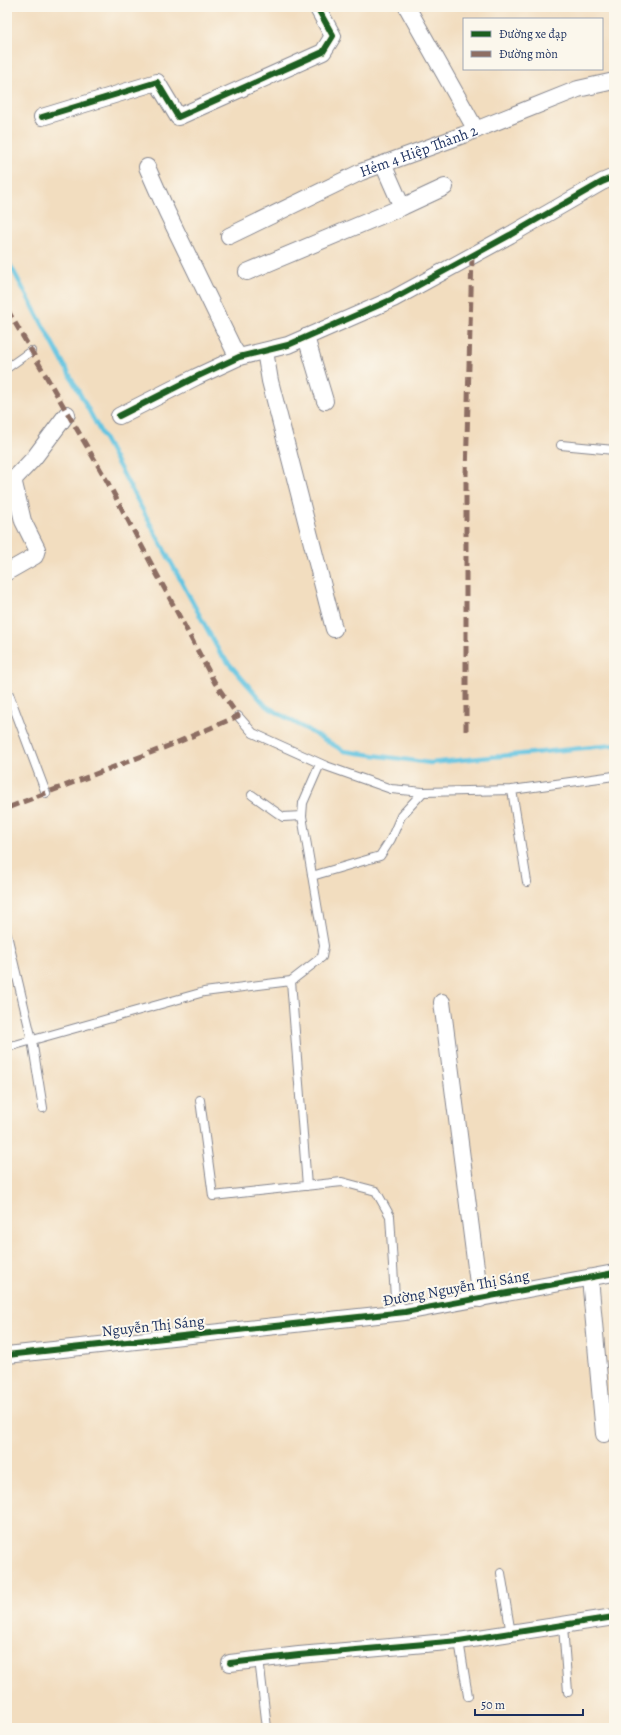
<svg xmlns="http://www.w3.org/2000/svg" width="621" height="1735" font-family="Alegreya,serif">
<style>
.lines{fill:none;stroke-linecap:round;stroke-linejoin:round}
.stream{stroke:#63c4e1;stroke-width:4.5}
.lane-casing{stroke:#86868e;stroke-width:10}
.street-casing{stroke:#86868e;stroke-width:18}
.lane{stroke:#fff;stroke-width:8}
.street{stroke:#fff;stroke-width:16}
.quiet{stroke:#8d6e63;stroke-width:5;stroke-dasharray:10 5;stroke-linecap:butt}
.cycleway-casing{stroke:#fbf7ec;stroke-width:8}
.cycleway{stroke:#1b5e20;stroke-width:6}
.labels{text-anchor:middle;stroke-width:4;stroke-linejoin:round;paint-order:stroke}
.street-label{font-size:15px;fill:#1b2f5e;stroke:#fbf7ec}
</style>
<rect width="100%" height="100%" fill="#fbf7ec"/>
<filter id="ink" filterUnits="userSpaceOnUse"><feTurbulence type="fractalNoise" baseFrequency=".025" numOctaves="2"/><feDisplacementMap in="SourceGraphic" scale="8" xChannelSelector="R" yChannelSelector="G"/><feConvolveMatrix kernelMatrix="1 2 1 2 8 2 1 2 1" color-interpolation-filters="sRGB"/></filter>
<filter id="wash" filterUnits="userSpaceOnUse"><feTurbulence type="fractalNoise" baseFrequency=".012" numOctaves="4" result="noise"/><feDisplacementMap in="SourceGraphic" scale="16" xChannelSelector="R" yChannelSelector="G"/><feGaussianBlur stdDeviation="0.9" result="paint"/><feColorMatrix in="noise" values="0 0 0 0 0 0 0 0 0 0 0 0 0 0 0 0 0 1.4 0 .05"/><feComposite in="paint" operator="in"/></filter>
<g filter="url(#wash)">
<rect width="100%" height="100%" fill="#f2ddbf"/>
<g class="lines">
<!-- stream -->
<path class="stream" d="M7 259 220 653 266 706 344 751 430 763 614 745"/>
</g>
</g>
<g filter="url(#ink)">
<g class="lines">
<!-- lane casing -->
<g class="lane-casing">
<path id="lane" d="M7 368 31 351
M561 445 614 450
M7 689 46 793
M238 716 253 733 326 766 391 789 423 792 512 790 614 776
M512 790 527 882
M252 795 283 817 302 816
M312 876 380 856 391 839 401 816 423 792
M7 935 32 1040 43 1108
M291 981 322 957 324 946 302 816 303 803 320 764
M7 1046 15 1045 204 992 291 981 307 1186
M200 1100 213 1196 342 1182 376 1191 390 1216 395 1298 405 1312
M501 1573 511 1634
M563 1626 568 1692
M459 1641 468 1696
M259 1659 267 1728"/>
</g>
<!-- street casing -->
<g class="street-casing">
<g id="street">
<path d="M407 7 476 130"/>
<path d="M42 117 157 82 178 117 323 52 333 36 317 7"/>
<path d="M147 167 167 212 233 348 239 357"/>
<path d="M402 207 445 187"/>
<path id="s1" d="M229 236 361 172 463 135 578 89 614 81"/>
<path d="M247 272 402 207 383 164"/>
<path d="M306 337 325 401"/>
<path d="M265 351 270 381 334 629"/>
<path d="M119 416 196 377 239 357 288 345 393 299 510 235 602 182 614 177"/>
<path d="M7 572 35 556 37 549 23 521 14 483 15 478 34 458 67 414"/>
<path d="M442 1002 480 1299"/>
<path d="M590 1278 604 1434"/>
<path d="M7 1355 405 1312 614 1273"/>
<path d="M230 1663 299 1655 459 1641 614 1617"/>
</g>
</g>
<!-- lane -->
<use href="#lane" class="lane"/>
<!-- street -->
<use href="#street" class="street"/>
<!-- quiet -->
<path class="quiet" d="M7 309 107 481 215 683 238 716 176 743 7 808
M466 731V475L472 256"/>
<!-- cycleway casing -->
<g class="cycleway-casing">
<path id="cycleway" d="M42 117 157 82 178 117 323 52 333 36 317 7
M119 416 196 377 239 357 288 345 393 299 510 235 602 182 614 177
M7 1355 405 1312 614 1273
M230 1663 299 1655 459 1641 614 1617"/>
</g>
<!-- cycleway -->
<use href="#cycleway" class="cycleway"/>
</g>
</g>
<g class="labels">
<!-- street labels -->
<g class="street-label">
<text dy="5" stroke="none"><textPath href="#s1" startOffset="208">Hẻm 4 Hiệp Thành 2</textPath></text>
<text transform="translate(456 1288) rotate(-10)" y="5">Đường Nguyễn Thị Sáng</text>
<text transform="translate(153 1326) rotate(-6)" y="5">Nguyễn Thị Sáng</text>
</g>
</g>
<!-- margin -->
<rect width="621" height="1735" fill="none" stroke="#fbf7ec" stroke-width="24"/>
<!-- legend -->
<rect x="463" y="18" width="140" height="52" fill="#fbf7ec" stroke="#a1a7b3"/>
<rect x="471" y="31" width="20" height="6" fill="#1b5e20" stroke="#a1a7b3"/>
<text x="499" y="38" font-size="12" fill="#1b2f5e">Đường xe đạp</text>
<rect x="471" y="51" width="20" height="6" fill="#8d6e63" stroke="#a1a7b3"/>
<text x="499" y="58" font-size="12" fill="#1b2f5e">Đường mòn</text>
<!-- scale -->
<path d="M475 1709v6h108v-6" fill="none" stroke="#1b2f5e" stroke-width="2"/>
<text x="481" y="1709" font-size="12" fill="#1b2f5e" stroke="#fbf7ec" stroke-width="3" paint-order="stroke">50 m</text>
</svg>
